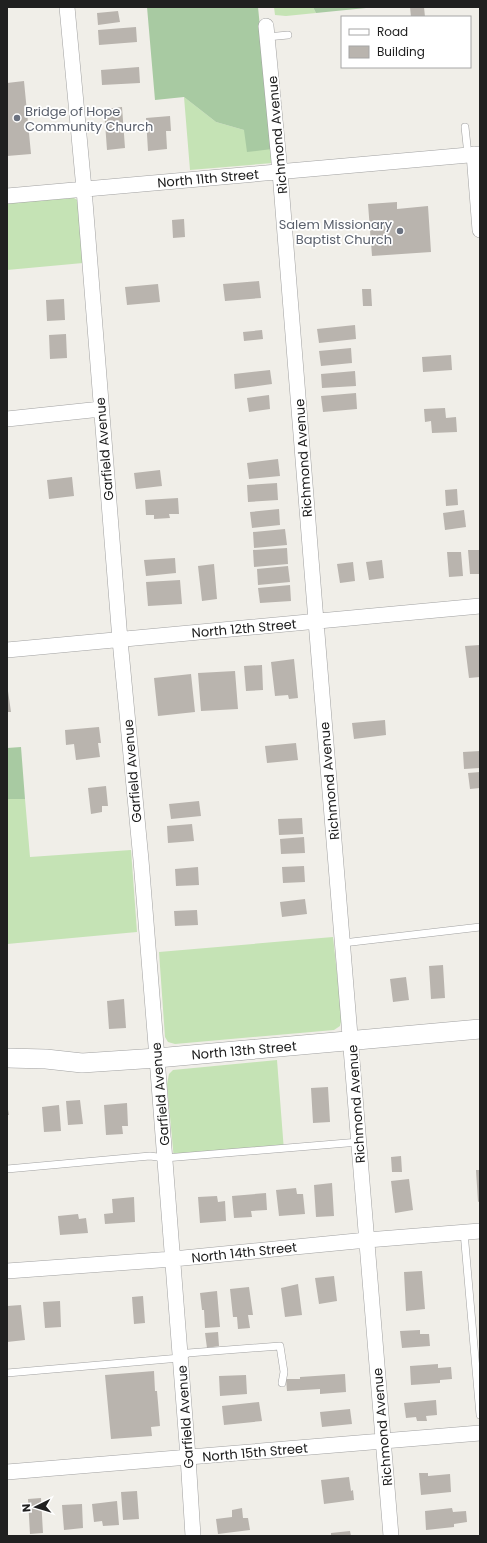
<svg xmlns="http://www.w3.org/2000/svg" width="487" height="1543" font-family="Poppins,sans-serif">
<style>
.grass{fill:#c5e3b5}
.forest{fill:#a8caa2}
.building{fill:#b9b4ae}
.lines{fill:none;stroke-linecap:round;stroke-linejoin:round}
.service-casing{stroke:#a1a1a1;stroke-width:8}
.minor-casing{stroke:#a1a1a1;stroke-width:16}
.tertiary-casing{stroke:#a1a1a1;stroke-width:20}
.service{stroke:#fff;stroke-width:7}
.minor{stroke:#fff;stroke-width:15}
.tertiary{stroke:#fff;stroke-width:19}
.worship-dot{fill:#6b7280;stroke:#fff;stroke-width:1.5}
.labels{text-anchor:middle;stroke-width:3.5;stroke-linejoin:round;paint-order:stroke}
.worship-label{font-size:13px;fill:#5b616d;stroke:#fff;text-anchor:start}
.street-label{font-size:13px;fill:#202020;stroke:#fff}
</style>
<rect width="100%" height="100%" fill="#f0eee8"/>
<!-- grass -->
<path class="grass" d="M274 7H313L316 13 286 16 275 15Z
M184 97 216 122 244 130 272 149 273 163 190 170Z
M74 198 79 201 83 263 7 270V203Z
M7 799H25L30 857 131 850 137 932 7 944Z
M333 937 342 1018 340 1026 334 1030 175 1044 168 1042 165 1037 159 952Z
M277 1060 284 1151 174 1160 167 1084 169 1074 173 1070Z"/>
<!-- forest -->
<path class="forest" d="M147 7H258L272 149 247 152 244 130 216 122 184 97 155 100Z
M313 7H366V8L316 13Z
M21 747 25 799H7V748Z"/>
<!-- building -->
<path class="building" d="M410 7H424L425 17H411Z
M118 11 120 22 98 25 97 13Z
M136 27 137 42 99 45 98 30Z
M139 67 140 83 102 85 101 70Z
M24 81 31 154 7 156V83Z
M122 107 125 148 107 150 104 109Z
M170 116 171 131H166L167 149 148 151 146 118Z
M397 202V209L428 206 431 252 372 256 368 204Z
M184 219 185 237 173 238 172 220Z
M259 281 261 298 225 301 223 284Z
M158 284 160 302 127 305 125 287Z
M362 289H371L372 306H363Z
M64 299 65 320 47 321 46 300Z
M355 325 356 339 319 343 317 329Z
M262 330 263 339 244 341 243 332Z
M66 334 67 358 50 359 49 335Z
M351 348 352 363 321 366 319 351Z
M451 355 452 370 423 372 422 357Z
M270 370 272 384 235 389 234 374Z
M355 371 356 386 322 388 321 374Z
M356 393 357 409 323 412 321 396Z
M269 395 270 409 249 412 247 398Z
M445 408 446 418 456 417 457 432 432 433 431 421 425 422 424 409Z
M278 459 280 476 249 479 247 463Z
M160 470 162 486 136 489 134 473Z
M72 477 74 496 49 499 47 480Z
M277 483 278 500 248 502 247 485Z
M457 489 458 505 446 506 445 490Z
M178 498 179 514H169L170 518 154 519V515H146L145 500Z
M279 509 280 525 252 528 250 512Z
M464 510 466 527 445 530 443 513Z
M285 529 287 545 254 548 253 532Z
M287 548 288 564 254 567 253 550Z
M468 550H480V574H470Z
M447 552H461L463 576 449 577Z
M175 558 176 573 146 576 144 560Z
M382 560 384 578 369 580 366 562Z
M353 562 355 581 340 583 337 564Z
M214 564 217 599 202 601 198 566Z
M288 566 290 582 258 585 257 569Z
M180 580 182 604 148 606 146 582Z
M290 585 291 601 260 603 258 588Z
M480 645V677L469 678 465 646Z
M294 659 298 698 289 699 288 695 275 696 271 662Z
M262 665 263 690 246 691 244 666Z
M235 671 238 709 201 711 198 673Z
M191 674 195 712 158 716 154 678Z
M7 684 11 712H7Z
M385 720 386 735 354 739 352 723Z
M99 727 101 743H98L100 757 76 760 74 744 66 745 65 730Z
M296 743 298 760 267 763 265 746Z
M480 751V768L464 769 463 752Z
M480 772V788L470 789 468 773Z
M106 786 108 806H102V812L91 814 88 788Z
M199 801 201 816 171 819 169 804Z
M302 818 303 834 279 835 278 819Z
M192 824 194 841 168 843 167 826Z
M304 837 305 853 281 854 280 839Z
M304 866 305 882 283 883 282 867Z
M198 867 199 885 176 886 175 869Z
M305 899 307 914 282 917 280 902Z
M197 910 198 925 175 926 174 911Z
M443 965 445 998 431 999 429 966Z
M406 977 409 1000 393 1002 390 979Z
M124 999 126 1028 109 1029 107 1001Z
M328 1087 330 1122 313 1123 311 1088Z
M80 1100 83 1124 68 1125 66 1101Z
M127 1103 128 1126H122L123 1134 106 1135 104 1105Z
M7 1104 9 1115H7Z
M59 1105 61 1131 44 1132 42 1107Z
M401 1156 402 1172H392L391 1157Z
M476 1170H480V1201L478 1202Z
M409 1179 413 1210 395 1213 391 1181Z
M332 1183 334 1216 316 1217 314 1185Z
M296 1188 297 1194H303L305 1214 279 1216 276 1190Z
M266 1193 267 1210 251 1211 252 1217 234 1218 232 1196Z
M217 1196 218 1202 225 1201 226 1221 200 1223 198 1197Z
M134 1197 135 1222 105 1224 104 1214 113 1213 112 1199Z
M78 1214 79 1219 86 1218 88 1233 60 1235 58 1216Z
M422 1271 425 1309 406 1311 404 1272Z
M334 1276 337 1301 319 1304 315 1278Z
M298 1284 302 1315 285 1317 281 1288Z
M249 1287 253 1315H248L250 1328 238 1329 237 1317H233L230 1289Z
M217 1291 220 1327 205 1328 204 1310H202L200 1293Z
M143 1296 145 1323 134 1324 132 1297Z
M60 1301 61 1327 45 1328 43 1302Z
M21 1305 25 1340 7 1342V1306Z
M420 1330V1334H429L430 1346 402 1348 400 1331Z
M218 1332 219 1346 207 1348 205 1333Z
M438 1364V1368L451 1367 452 1379 440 1380V1383L411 1385 410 1366Z
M154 1371 155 1391H157L160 1426 151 1427 152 1436 111 1439 105 1375Z
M345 1374 346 1392 320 1394V1389L287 1391 286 1379H300V1377Z
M246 1375 247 1394 220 1396 219 1376Z
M436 1400 437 1415 426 1416 427 1421H417L416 1417 406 1418 404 1403Z
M259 1402 262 1421 224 1425 222 1406Z
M350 1409 352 1424 322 1427 320 1412Z
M419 1473H428V1476L450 1474 451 1492 421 1495Z
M349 1477 351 1491 353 1490 354 1500 324 1504 321 1480Z
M137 1491 139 1519 123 1520 121 1492Z
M41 1498 43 1533 30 1534 28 1499Z
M117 1501 119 1525 103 1526 102 1521 94 1522 92 1504Z
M82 1504 83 1528 64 1530 62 1505Z
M242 1508 243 1518H248L250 1530 218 1534 216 1519 232 1517V1510Z
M452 1508 453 1512 466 1511 467 1522 454 1524V1527L426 1530 425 1511Z
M350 1531 351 1536H331V1533Z"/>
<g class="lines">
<!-- service casing -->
<g class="service-casing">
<path id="service" d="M267 37 288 35
M465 127 468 155
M343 943 480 927
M7 1169 150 1156 165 1158 359 1142
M464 1232 480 1415
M7 1373 180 1358 188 1353 280 1346 284 1372 282 1383"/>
</g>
<!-- minor casing -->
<g class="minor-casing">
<path id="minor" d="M67 7 84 189 120 640 141 860 157 1058 188 1457 193 1536
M266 26 280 172 316 621 391 1536
M474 154 480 230
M7 196 480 154
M7 419 101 409
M7 650 480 606
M7 1271 173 1259 367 1240 480 1231
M7 1472 480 1433"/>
</g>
<!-- tertiary casing -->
<g class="tertiary-casing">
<path id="tertiary" d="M7 1058 46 1059 82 1063 157 1058 480 1029"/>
</g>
<!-- service -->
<use href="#service" class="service"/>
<!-- minor -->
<use href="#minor" class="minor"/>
<!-- tertiary -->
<use href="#tertiary" class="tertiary"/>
</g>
<!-- markers -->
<g class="worship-dot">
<circle cx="17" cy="118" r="4"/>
<circle cx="400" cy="231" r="4"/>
</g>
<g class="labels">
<!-- worship labels -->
<g class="worship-label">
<text x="25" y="116">Bridge of Hope<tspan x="25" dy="15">Community Church</tspan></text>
<text x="392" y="229" text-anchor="end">Salem Missionary<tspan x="392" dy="15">Baptist Church</tspan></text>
</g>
<!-- street labels -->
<g class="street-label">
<text transform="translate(277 135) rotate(-95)" y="5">Richmond Avenue</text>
<text transform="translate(208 178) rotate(-5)" y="5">North 11th Street</text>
<text transform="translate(104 449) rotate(-95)" y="5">Garfield Avenue</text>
<text transform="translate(303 458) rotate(-94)" y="5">Richmond Avenue</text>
<text transform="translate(244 628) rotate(-5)" y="5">North 12th Street</text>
<text transform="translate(132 771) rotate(-95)" y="5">Garfield Avenue</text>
<text transform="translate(329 781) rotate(-95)" y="5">Richmond Avenue</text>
<text transform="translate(244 1050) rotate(-5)" y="5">North 13th Street</text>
<text transform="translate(160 1094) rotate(-95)" y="5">Garfield Avenue</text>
<text transform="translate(356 1104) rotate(-94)" y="5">Richmond Avenue</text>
<text transform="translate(244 1252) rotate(-6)" y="5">North 14th Street</text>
<text transform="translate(185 1417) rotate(-94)" y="5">Garfield Avenue</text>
<text transform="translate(382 1427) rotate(-95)" y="5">Richmond Avenue</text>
<text transform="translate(255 1452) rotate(-5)" y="5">North 15th Street</text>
</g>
</g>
<!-- border -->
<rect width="487" height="1543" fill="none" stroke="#202020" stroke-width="16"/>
<!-- legend -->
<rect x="341" y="16" width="130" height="52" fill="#ffffff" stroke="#a6a6a6"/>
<rect x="349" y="29" width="20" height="6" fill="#ffffff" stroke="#a6a6a6"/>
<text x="377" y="36" font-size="12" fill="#202020">Road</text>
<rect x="349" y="46" width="20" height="12" fill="#b9b4ae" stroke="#a6a6a6"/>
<text x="377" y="56" font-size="12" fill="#202020">Building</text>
<!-- north arrow -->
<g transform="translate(36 1507) rotate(265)" stroke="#ffffff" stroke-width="3" paint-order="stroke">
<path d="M0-3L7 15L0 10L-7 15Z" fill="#202020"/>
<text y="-6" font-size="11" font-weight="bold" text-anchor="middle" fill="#202020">N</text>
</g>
</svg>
